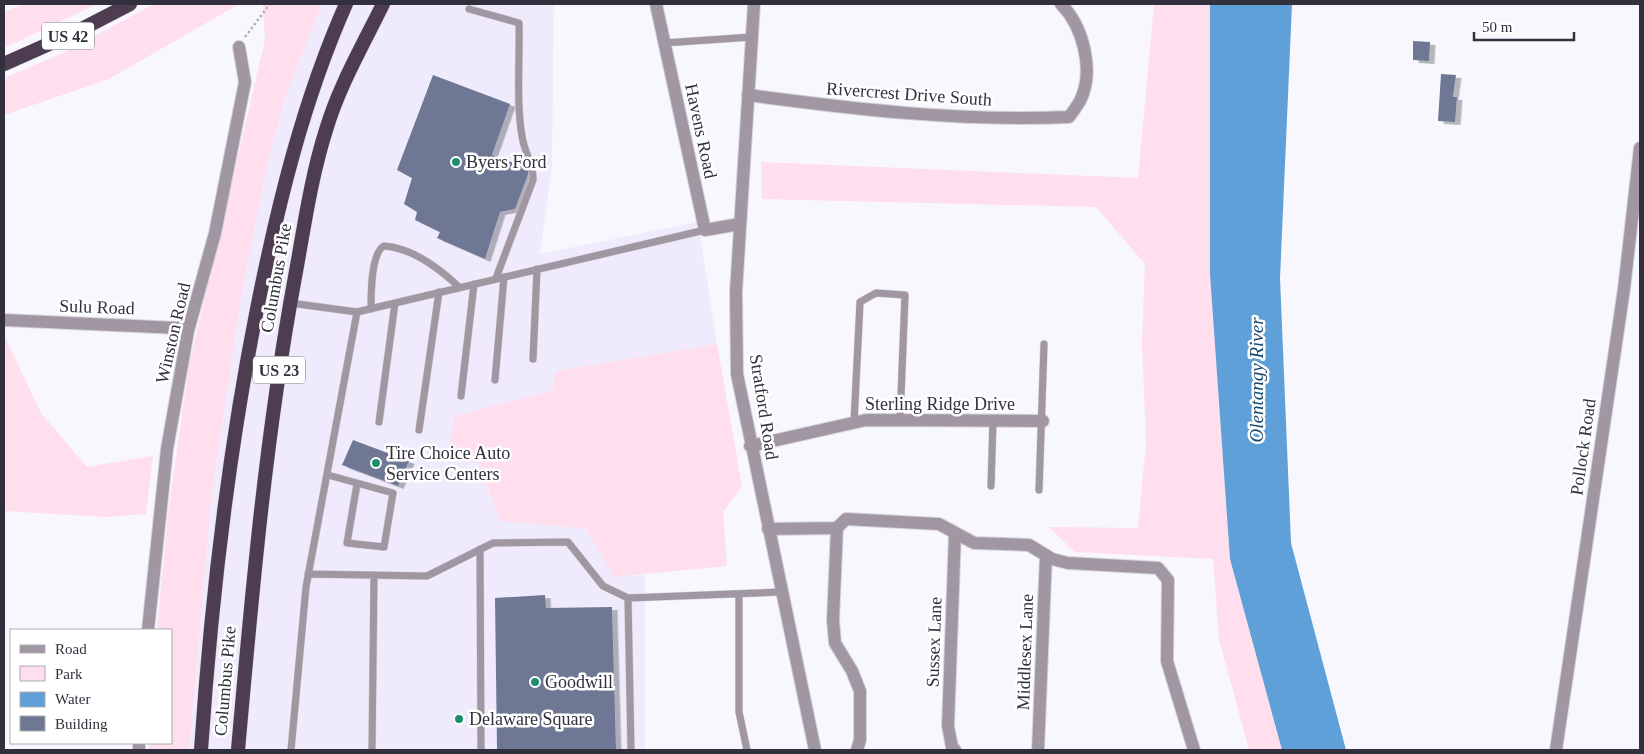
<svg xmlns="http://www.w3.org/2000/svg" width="1644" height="754" font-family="Georgia,serif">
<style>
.built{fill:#efebfc}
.green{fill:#ffdeee}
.water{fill:#5ea0d7}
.building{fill:#6e7895;filter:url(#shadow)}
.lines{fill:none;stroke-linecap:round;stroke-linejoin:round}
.service-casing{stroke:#d5d3db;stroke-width:8}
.minor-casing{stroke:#d5d3db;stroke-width:14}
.tertiary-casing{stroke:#d5d3db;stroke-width:14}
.trunk-casing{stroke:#d5d3db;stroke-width:15}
.path{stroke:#b3b1ba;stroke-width:2.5;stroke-dasharray:2.5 2.5;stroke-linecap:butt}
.service{stroke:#a197a3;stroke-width:7}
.minor{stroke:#a197a3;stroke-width:12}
.tertiary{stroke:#a197a3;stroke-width:12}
.trunk{stroke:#4e3c51;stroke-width:14}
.poi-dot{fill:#1d8e6e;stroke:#fff;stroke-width:2}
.labels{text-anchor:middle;stroke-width:5;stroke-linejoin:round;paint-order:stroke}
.shield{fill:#fff;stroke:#706e77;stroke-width:1}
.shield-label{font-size:16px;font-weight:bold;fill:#33303d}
.street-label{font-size:18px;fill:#33303d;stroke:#fff}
.poi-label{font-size:18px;fill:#33303d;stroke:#fff;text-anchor:start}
.water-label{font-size:19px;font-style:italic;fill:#18496e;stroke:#fff}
</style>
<defs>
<filter id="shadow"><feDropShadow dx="5.5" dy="3" stdDeviation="0" flood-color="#0004"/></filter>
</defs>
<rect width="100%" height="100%" fill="#f8f7fe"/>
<!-- built -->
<path class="built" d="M322 4H554L552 166 540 254 698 222 717 344 557 371 553 390 456 416 501 521 586 529 614 577 645 575V750H189L212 492 243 285 268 160 286 95Z"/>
<!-- green -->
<path class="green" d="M23 4H97L4 48V12Z
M154 4H239L109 79 4 115V78L63 53Z
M263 4H322L286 95 268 160 243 285 212 492 189 750H148L149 743H171V630H157L168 513 189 365 265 40Z
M1154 4H1210V274L1230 559 1282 750H1249L1219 639 1213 559 1075 552 1049 527 1138 528 1146 443 1142 343 1145 264 1096 207 762 199 761 162 1138 178Z
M4 335 41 413 87 467 153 456 146 514 106 517 4 511Z
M717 344 742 486 723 512 727 566 614 577 586 529 501 521 477 463 449 453 455 416 553 390 556 371Z"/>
<!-- water -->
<path class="water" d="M1210 4H1292L1280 278 1291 543 1346 750H1282L1230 559 1210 274Z"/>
<!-- building -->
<path class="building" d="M1413 41 1430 42 1429 61 1413 60Z
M1441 74 1456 75 1453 97H1457L1455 122 1438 121Z
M433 75 510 104 492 155 530 169 515 209 500 212 485 259 437 238 440 232 415 220 417 212 404 204 412 178 397 170Z
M353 440 409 461 398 486 342 465Z
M545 595 546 608 612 607 616 750H497L495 598Z"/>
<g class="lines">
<!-- service casing -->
<g class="service-casing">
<path id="service" d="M469 9 519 23C520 57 516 103 522 136 524 152 534 165 533 180L496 278
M664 43 752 37
M290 303 357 312 306 587 291 750
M371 309C371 294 371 253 384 246 412 248 440 269 459 287
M357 312 705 230
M533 359 537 269
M495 380 504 277
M461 396 474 284
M379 422 395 303
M854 423 860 302 876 293 905 295 900 421
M419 430 439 292
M328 475 393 493 384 547 347 543 357 484
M991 486 993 421
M1039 490 1044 344
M480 549 481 750
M308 574 427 576 493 543 568 542 603 586 628 598 781 592
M739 594V712L747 750
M628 598 631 750
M372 750 374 575"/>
</g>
<!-- minor casing -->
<g class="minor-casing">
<path id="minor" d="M656 4 705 230 740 224
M748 95C853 109 962 122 1069 117 1073 112 1077 106 1080 101 1095 71 1083 26 1061 4
M4 320 178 328 188 331
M750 446 866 420 1043 421
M837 528 833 620 835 643 852 671 860 691V740L857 750
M768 529 837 528 846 519 939 524 974 543 1029 545 1052 559 1068 563 1158 568 1168 580 1167 661 1194 750
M955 533 948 726 952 747 955 750
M148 630 167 449 188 331 215 233 245 82 239 47
M139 750V743
M1038 750 1046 555"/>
</g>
<!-- tertiary casing -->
<g class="tertiary-casing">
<path id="tertiary" d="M754 4 736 292 737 374 815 750
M1556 750 1624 289 1640 148"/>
</g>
<!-- trunk casing -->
<g class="trunk-casing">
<path id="trunk" d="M4 64 76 32 130 4
M201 750C211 602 228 454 257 309 278 204 303 101 346 4
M238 750C252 592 266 433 295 277 304 228 311 177 326 130 339 86 363 45 383 4"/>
</g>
<!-- path -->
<path class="path" d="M245 37 270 4"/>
<!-- service -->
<use href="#service" class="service"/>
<!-- minor -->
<use href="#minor" class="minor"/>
<!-- tertiary -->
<use href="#tertiary" class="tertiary"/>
<!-- trunk -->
<use href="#trunk" class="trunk"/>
</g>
<!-- markers -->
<g class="poi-dot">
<circle cx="456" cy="162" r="5"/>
<circle cx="376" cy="463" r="5"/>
<circle cx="535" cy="682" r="5"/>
<circle cx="459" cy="719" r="5"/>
</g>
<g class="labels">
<!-- shield labels -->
<g class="shield">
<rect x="42" y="22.5" width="52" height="27" rx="4"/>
<rect x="253" y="356.5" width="52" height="27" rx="4"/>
</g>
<g class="shield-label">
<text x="68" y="42">US 42</text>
<text x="279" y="376">US 23</text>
</g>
<!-- street labels -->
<g class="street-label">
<text transform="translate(909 94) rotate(4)" y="6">Rivercrest Drive South</text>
<text transform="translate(701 131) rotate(78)" y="6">Havens Road</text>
<text transform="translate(276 278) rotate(-80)" y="6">Columbus Pike</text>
<text transform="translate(97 307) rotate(2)" y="6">Sulu Road</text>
<text transform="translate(173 333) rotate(-77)" y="6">Winston Road</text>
<text x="940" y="410">Sterling Ridge Drive</text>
<text transform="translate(764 407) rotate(81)" y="6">Stratford Road</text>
<text transform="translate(1583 447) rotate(-82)" y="6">Pollock Road</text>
<text transform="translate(934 642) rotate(-88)" y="6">Sussex Lane</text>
<text transform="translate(1025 652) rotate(-88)" y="6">Middlesex Lane</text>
<text transform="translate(225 681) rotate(-85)" y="6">Columbus Pike</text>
</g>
<!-- poi labels -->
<g class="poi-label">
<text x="466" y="168">Byers Ford</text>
<text x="386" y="459">Tire Choice Auto<tspan x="386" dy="21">Service Centers</tspan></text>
<text x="545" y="688">Goodwill</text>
<text x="469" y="725">Delaware Square</text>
</g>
<!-- water labels -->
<g class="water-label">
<text transform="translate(1256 380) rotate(-90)" y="7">Olentangy River</text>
</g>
</g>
<!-- border -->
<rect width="1644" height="754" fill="none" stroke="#33303d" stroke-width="10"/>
<!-- legend -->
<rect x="10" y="629" width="162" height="115" fill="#ffffff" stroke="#adacb1"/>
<rect x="20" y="645" width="25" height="8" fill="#a197a3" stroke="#adacb1"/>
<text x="55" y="654" font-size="15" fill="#33303d">Road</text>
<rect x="20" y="666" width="25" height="15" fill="#ffdeee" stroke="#adacb1"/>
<text x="55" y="679" font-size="15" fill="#33303d">Park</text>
<rect x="20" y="692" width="25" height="15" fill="#5ea0d7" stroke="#adacb1"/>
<text x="55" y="704" font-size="15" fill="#33303d">Water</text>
<rect x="20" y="716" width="25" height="15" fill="#6e7895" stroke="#adacb1"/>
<text x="55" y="729" font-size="15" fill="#33303d">Building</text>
<!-- scale -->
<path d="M1474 32v8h100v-8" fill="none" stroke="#33303d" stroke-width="2.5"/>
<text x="1482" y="32" font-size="15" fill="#33303d" stroke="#ffffff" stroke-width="4" paint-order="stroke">50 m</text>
</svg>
